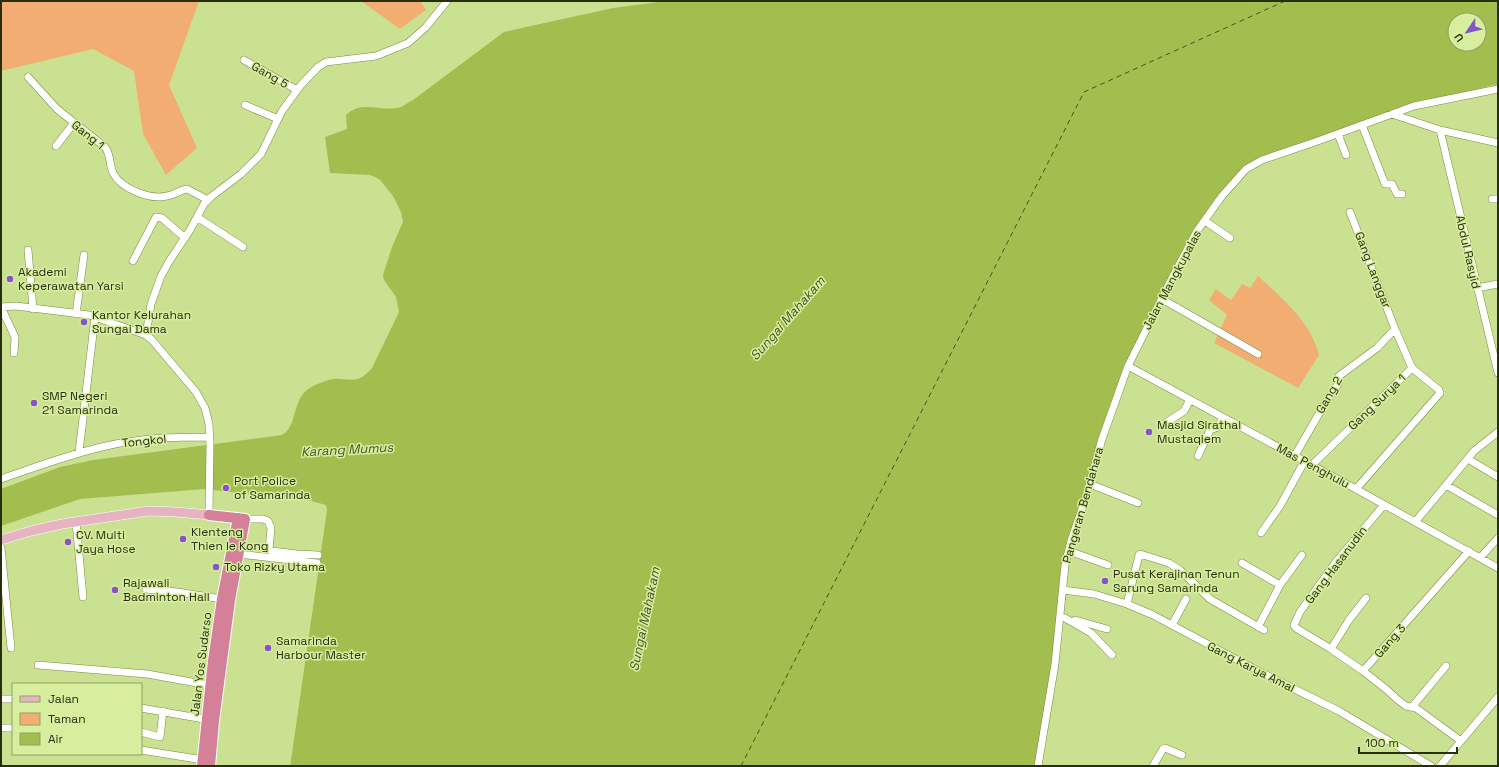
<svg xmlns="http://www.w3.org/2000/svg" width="1499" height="767" font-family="'Space Grotesk',sans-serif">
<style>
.green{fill:#f2ae72}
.water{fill:#a2be4e;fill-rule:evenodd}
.pier{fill:#cae191}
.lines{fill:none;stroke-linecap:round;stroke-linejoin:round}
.ferry{stroke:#465225;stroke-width:1;stroke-dasharray:5 4;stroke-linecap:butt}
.minor-casing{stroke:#798d3f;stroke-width:8}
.major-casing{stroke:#fff;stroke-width:10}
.highway-casing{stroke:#fff;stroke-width:12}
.minor{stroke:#fff;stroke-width:7}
.major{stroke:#e5b3c1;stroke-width:9}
.highway{stroke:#d38098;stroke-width:10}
.poi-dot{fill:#8852c9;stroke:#d7ee9e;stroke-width:1.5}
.labels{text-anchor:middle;stroke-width:3;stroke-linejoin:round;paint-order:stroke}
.street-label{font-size:12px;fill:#272f0f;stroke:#d7ee9e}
.poi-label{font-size:12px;fill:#272f0f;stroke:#d7ee9e;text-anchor:start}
.water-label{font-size:13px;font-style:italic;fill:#465225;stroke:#d7ee9e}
</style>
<rect width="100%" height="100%" fill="#cae191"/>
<!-- green -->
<path class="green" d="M1 1H199L169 85 197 148 166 175 143 134 134 71 93 49 1 71Z
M361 1H420L426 10 400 29Z
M1258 276C1281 297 1312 323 1319 355L1298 388 1214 343 1227 315 1209 300 1216 289 1231 300 1242 284 1250 288Z"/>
<!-- water -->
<path class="water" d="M666 1H1498V84L1392 110 1333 134 1247 164 1200 223 1161 293 1117 388 1062 568 1054 655 1036 766H290L327 509 326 505 311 501 204 489 80 499 1 526V489L60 467 93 460 282 435C297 427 292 402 307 390 313 385 325 381 333 379 341 378 350 381 358 379 364 377 368 372 372 368L399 312 396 297 384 280 383 275 392 247 403 222 401 212 393 196 380 180 375 177 370 175 330 173 325 137 347 129 346 115C362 100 377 111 397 108 402 108 408 102 413 100L504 32 613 8ZM1455 20H1479V44H1455Z"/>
<!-- pier -->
<path class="pier" d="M324 509H327L290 766H288Z"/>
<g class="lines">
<!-- ferry -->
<path class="ferry" d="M741 766 1084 92 1285 1"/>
<!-- minor casing -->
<g class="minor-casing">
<path id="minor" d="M244 60 297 90
M28 77 57 109 105 147C111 155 109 164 113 173 121 189 150 200 167 196 174 195 180 190 187 189L208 200
M245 105 278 119
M1392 114 1440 130 1498 143
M1362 125 1385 184H1392L1397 194H1402
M1440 130 1498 373
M1338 134 1346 155
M56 146 74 123
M1492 199H1498
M197 217 243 247
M1205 221 1230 238
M28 250 33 309
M133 261 156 217 162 218 185 238
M1477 288 1498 284
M1162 299 1258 354
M1 307 16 306 89 315 146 335 152 340 196 392 205 408 209 424 210 444 209 515
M1 307 15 337 14 353
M76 314 84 255
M146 335 151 304 161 276 170 260 190 230 204 204 212 196 241 174 261 154 282 111 301 85 318 67 326 62 376 56 408 43 426 27 447 1
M1128 366 1356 489 1498 568
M1164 424 1184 411 1190 400
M79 452 95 317
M1198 456 1210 430 1218 427 1223 418
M1294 457 1324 405 1338 384 1339 376 1377 348 1395 329
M1468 459 1498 477
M1311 466 1412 368 1395 329 1350 212
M1 479C36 467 70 454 106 446 140 438 175 437 210 437
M1090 484 1138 503
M1446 485 1474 451 1498 432
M1356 489 1440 393 1439 390 1412 368
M1384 505 1335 563 1300 612 1294 625 1296 628 1331 649 1363 671 1469 551
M245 519H263L268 521 271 528 269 549 271 551 297 554 318 555
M76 522 83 597
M1415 522 1446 485 1498 515
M1261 533 1280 506 1304 462
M1 548 11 648
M1069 551 1108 565
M239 554 317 563
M1480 558 1498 538
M1242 563 1280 585
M146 589 177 592 222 599
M1063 590 1094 594 1127 604 1153 615 1262 673 1339 711 1431 766
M1127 604 1139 555 1140 554 1169 563 1180 570 1210 599 1264 630
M1065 618 1091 633 1112 655
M1075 620 1107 629
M1172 625 1186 599
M1258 627 1280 585 1302 555
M1331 649 1349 620 1366 598
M38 665 147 674 214 686
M1363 671 1386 689 1398 700 1406 706 1416 708 1461 741
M1 699H13
M1412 707 1446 666
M141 708 210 720
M1 728H13
M141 732 160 737 163 711
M141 750 203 760
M1038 766 1055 664 1065 565 1071 541 1086 497 1102 439 1128 366 1169 284 1197 231 1222 196 1246 169 1262 160 1315 142 1414 106 1498 89
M1153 766 1163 749 1165 748 1182 755
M1440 766 1498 697"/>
</g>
<!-- major casing -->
<g class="major-casing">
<path id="major" d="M1 540 31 531 62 524 148 511 176 512 209 515"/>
</g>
<!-- highway casing -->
<g class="highway-casing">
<path id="highway" d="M209 515 245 519 230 600 214 721 210 766
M202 766 213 661 222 599 238 518"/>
</g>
<!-- minor -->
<use href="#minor" class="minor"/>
<!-- major -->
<use href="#major" class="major"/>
<!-- highway -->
<use href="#highway" class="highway"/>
</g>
<!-- markers -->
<g class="poi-dot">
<circle cx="10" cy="279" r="4"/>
<circle cx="84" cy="322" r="4"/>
<circle cx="34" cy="403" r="4"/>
<circle cx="1149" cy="432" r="4"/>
<circle cx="226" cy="488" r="4"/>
<circle cx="183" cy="539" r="4"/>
<circle cx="68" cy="542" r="4"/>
<circle cx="216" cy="567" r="4"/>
<circle cx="1105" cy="581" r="4"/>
<circle cx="115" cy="590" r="4"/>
<circle cx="268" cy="648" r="4"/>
</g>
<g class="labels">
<!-- street labels -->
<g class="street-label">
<text transform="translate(270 75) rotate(30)" y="4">Gang 5</text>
<text transform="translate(88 135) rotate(39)" y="4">Gang 1</text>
<text transform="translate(1468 252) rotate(77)" y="4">Abdul Rasyid</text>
<text transform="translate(1373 270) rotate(69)" y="4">Gang Langgar</text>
<text transform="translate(1172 280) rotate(-62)" y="4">Jalan Mangkupalas</text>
<text transform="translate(1329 395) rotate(-60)" y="4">Gang 2</text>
<text transform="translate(1377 402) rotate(-44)" y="4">Gang Surya 1</text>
<text transform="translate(144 441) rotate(-6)" y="4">Tongkol</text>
<text transform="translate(1313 466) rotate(28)" y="4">Mas Penghulu</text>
<text transform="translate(1083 505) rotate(-74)" y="4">Pangeran Bendahara</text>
<text transform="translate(1336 565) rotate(-53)" y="4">Gang Hasanudin</text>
<text transform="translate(1390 641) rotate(-49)" y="4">Gang 3</text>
<text transform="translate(201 664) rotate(-83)" y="4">Jalan Yos Sudarso</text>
<text transform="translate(1251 667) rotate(27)" y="4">Gang Karya Amal</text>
</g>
<!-- poi labels -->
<g class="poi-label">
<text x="18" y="276">Akademi<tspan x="18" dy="14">Keperawatan Yarsi</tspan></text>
<text x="92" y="319">Kantor Kelurahan<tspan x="92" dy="14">Sungai Dama</tspan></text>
<text x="42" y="400">SMP Negeri<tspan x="42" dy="14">21 Samarinda</tspan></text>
<text x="1157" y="429">Masjid Sirathal<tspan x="1157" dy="14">Mustaqiem</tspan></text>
<text x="234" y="485">Port Police<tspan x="234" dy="14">of Samarinda</tspan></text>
<text x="191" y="536">Klenteng<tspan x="191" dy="14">Thien Ie Kong</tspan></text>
<text x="76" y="539">CV. Multi<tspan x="76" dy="14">Jaya Hose</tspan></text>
<text x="224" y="571">Toko Rizky Utama</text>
<text x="1113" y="578">Pusat Kerajinan Tenun<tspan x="1113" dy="14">Sarung Samarinda</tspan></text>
<text x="123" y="587">Rajawali<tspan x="123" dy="14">Badminton Hall</tspan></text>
<text x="276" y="645">Samarinda<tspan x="276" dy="14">Harbour Master</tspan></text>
</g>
<!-- water labels -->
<g class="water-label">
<text transform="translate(787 318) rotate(-49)" y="5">Sungai Mahakam</text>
<text transform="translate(347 449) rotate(-3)" y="5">Karang Mumus</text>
<text transform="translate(644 619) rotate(-78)" y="5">Sungai Mahakam</text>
</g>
</g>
<!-- border -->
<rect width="1499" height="767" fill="none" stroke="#272f0f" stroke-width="4"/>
<!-- legend -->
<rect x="12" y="683" width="130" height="72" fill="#d7ee9e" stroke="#91a265"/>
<rect x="20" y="696" width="20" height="6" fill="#e5b3c1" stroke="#91a265"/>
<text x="48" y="703" font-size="12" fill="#272f0f">Jalan</text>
<rect x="20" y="713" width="20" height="12" fill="#f2ae72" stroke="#91a265"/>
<text x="48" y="723" font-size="12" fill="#272f0f">Taman</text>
<rect x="20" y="733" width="20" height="12" fill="#a2be4e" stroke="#91a265"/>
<text x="48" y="743" font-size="12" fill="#272f0f">Air</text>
<!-- north arrow -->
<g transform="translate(1467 32) rotate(235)"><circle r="19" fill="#d7ee9e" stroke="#91a265"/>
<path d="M0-3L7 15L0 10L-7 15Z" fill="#8852c9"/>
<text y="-6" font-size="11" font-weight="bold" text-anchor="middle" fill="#272f0f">U</text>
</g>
<!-- scale -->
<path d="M1359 747v6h98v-6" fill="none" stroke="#272f0f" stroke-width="2"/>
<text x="1365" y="747" font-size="12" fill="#272f0f" stroke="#d7ee9e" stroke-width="3" paint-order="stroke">100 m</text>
</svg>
